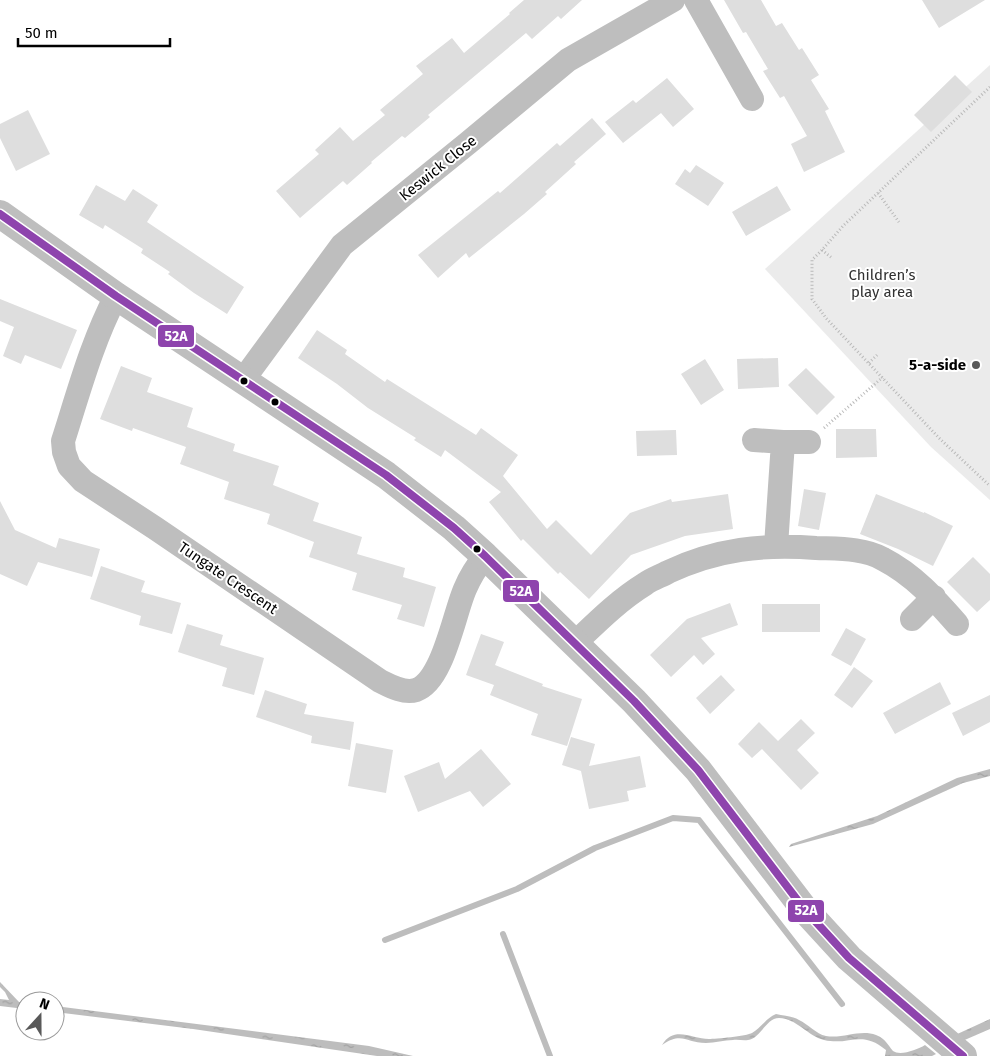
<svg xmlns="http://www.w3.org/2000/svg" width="990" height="1056" font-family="'Fira Sans',sans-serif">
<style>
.park{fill:#ebebeb}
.water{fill:url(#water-ripples)}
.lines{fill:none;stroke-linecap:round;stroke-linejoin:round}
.stream{stroke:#bdbdbd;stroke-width:6}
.building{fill:#dedede}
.path{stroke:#b9b9b9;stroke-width:3;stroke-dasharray:1 2.5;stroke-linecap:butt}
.minor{stroke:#bebebe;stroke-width:24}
.tertiary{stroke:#bebebe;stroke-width:28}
.bus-1-casing{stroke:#fff;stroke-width:11}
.bus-1{stroke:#8e44ad;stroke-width:8}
.poi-dot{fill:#595959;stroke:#fff;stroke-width:2}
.bus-dot{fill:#000;stroke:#fff;stroke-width:2}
.labels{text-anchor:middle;stroke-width:4;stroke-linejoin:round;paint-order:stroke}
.street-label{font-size:15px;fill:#000;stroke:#fff}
.park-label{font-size:15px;fill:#313131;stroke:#fff}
.poi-label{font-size:15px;font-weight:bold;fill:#000;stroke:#fff;text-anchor:end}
.line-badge{stroke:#fff;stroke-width:2}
.badge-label{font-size:14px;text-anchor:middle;font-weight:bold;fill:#fff}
</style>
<defs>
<pattern id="water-ripples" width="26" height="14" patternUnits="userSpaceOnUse" patternTransform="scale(1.25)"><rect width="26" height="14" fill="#bdbdbd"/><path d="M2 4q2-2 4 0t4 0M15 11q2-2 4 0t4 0" fill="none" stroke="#a1a1a1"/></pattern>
</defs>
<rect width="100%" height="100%" fill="#fff"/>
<!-- park -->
<path class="park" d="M990 65V500L931 447 765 269Z"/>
<!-- water -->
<path class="water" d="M990 769V776L963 783 873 824 789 847 791 844 877 816 957 778Z
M0 982 19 1002H25V1009L0 1006V999L9 1000 5 992 0 987Z
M55 1006 369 1046 413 1056H377L193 1029 55 1012Z
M776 1014C784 1016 793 1016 799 1020 808 1024 816 1034 826 1036 843 1039 860 1029 876 1035 886 1039 887 1044 893 1051 900 1056 917 1050 925 1045L936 1054 932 1056H885L886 1050C861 1029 850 1046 824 1040 808 1036 796 1018 779 1018 766 1018 761 1038 748 1040 743 1041 738 1039 733 1040 724 1040 715 1043 706 1043 686 1043 682 1031 662 1045 674 1025 692 1039 709 1039 715 1039 747 1036 752 1033 761 1028 766 1018 776 1014Z
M990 1019V1029L960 1042 953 1036Z"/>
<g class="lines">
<!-- stream -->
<path class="stream" d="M503 934 550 1056
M385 940 517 889 595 848 673 818 699 820 842 1004"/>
</g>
<!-- building -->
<path class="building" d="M524 0H582L561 19 558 16 532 39 526 33 428 115 430 117 405 138 402 136 371 162 372 163 347 185 343 181 300 218 276 191 319 154 315 150 340 127 353 141 385 115 380 110 423 74 416 66 452 38 464 53 510 14 509 13Z
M724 0H761L776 26 782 23 799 50 802 48 819 75 811 80 829 109 825 111 845 152 804 172 791 144 807 136 784 96 780 98 763 71 768 69 746 32 743 33Z
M922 0H985L939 28Z
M955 75 972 92 931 132 914 115Z
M667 78 694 109 673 127 661 113 623 143 605 122 633 100 636 103Z
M28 110 50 154 16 171 0 138V124Z
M592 118 606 134 574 162 576 164 545 192 547 194 524 214 469 258 466 253 438 278 418 255 498 191 500 193 557 143 560 146Z
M696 165 724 183 708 206 675 184 685 169 690 173Z
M96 185 125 201 133 189 158 205 147 222 244 287 227 314 194 293 168 274 170 272 141 253 143 249 105 225 103 229 79 215Z
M777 186 791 210 746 236 732 212Z
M0 299 77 330 61 369 25 355 21 364 3 356 14 327 0 321Z
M317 330 347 350 345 354 385 382 387 379 476 435 481 428 518 455 503 476 547 529 556 520 591 555 630 513 671 499 672 502 728 494 733 529 685 536 631 555 589 599 560 572 558 574 523 539 521 541 489 502 501 492 445 450 441 457 414 440 416 438 368 408 337 384 298 358Z
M778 358 779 387 738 389 737 359Z
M705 359 724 390 701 405 681 374Z
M121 366 152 378 147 392 193 408 187 427 235 444 233 451 279 466 273 485 319 503 313 521 362 537 357 554 405 568 403 577 436 587 424 627 397 619 402 605 352 590 357 573 309 557 314 542 267 524 270 514 224 499 229 482 180 464 186 447 133 428 132 431 100 419Z
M806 368 835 397 817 415 788 385Z
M836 429H876L877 457 836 458Z
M676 430 677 455 637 456 636 431Z
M804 489 826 493 819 530 798 526Z
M876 494 924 513V512L953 526 933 566 898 549 860 534Z
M0 501 15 530 56 548 59 538 100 549 92 577 38 562 27 586 0 574Z
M973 557 990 574V600L977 612 947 582Z
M101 566 145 581 141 592 181 603 172 634 139 625 141 616 90 599Z
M730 603 738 625 701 638 715 654 703 665 694 655 671 677 650 655 687 619Z
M762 604H820V632H762Z
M187 624 223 635 220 645 264 658 254 695 222 686 227 668 178 652Z
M846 628 866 639 851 666 831 655Z
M481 634 504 642 495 665 543 684 542 686 582 699 567 746 531 735 538 714 490 695 494 685 466 675Z
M854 667 873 681 852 708 834 695Z
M721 675 735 690 710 714 696 698Z
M940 682 951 704 895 734 883 713Z
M265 690 307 704 304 714 354 722 350 750 311 743 312 736 256 717Z
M990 695V722L963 736 952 713Z
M801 719 815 733 797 750 819 773 801 790 762 749 752 758 738 744 759 722 778 741Z
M571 737 595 744 589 766 640 756 646 787 627 791 629 801 589 809 581 771 562 765Z
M356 743 393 750 386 793 348 786Z
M481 749 511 784 483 807 470 791 418 812 404 776 439 762 445 779Z"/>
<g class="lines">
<!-- path -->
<path class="path" d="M990 87 843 226 822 250 812 260V299L826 318 939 438 990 486
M878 193 899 222
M822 250 832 258
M869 363 877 355
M824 428 883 377"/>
<!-- minor -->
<path class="minor" d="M696 0 752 99
M116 296C92 342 79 391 63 441L64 452 69 466 83 481 155 528 380 681C390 686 404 694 416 690 443 681 454 614 465 589 470 577 477 566 485 556
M243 380 342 245 468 143 568 60 673 0
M754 440 783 442
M776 546 783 442H809
M912 619 934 597
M575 643C597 622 619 600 645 584 652 579 661 576 668 572 717 549 763 544 816 548 838 549 864 548 883 559 914 575 935 599 957 624"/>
<!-- tertiary -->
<path class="tertiary" d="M0 214 116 296 386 475 454 528 485 556 634 701 698 770 805 910 849 958 963 1056"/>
<!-- bus-1 casing -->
<g class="bus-1-casing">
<path id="bus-1" d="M0 214 116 296 386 475 454 528 485 556 634 701 698 770 805 910 849 958 963 1056"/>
</g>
<!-- bus-1 -->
<use href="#bus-1" class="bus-1"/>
</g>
<!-- markers -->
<circle class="poi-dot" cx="976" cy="365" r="5"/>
<g class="bus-dot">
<circle cx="244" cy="381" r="4.5"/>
<circle cx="275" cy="402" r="4.5"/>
<circle cx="477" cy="549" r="4.5"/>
</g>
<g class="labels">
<!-- street labels -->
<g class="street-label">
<text transform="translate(438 168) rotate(-39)" y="5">Keswick Close</text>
<text transform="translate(228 578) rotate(34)" y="5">Tungate Crescent</text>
</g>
<!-- park labels -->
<g class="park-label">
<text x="882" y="280">Children’s<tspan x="882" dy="17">play area</tspan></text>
</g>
<!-- poi labels -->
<g class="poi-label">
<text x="966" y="370">5-a-side</text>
</g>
</g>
<g class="line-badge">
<rect x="157" y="324" width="38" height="24" rx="5" fill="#8e44ad"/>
<rect x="502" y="579" width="38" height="24" rx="5" fill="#8e44ad"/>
<rect x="787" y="899" width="38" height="24" rx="5" fill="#8e44ad"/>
</g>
<g class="badge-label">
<text x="176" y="341">52A</text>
<text x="521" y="596">52A</text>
<text x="806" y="915">52A</text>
</g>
<!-- north arrow -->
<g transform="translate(40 1016) rotate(21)"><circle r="24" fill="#ffffff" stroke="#999999"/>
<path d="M0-4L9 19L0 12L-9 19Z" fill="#595959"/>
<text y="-8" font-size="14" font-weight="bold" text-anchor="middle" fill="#000000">N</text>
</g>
<!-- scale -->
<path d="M18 38v8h152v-8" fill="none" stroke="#000000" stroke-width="2.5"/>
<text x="25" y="38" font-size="15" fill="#000000" stroke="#ffffff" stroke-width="4" paint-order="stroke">50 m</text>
</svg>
